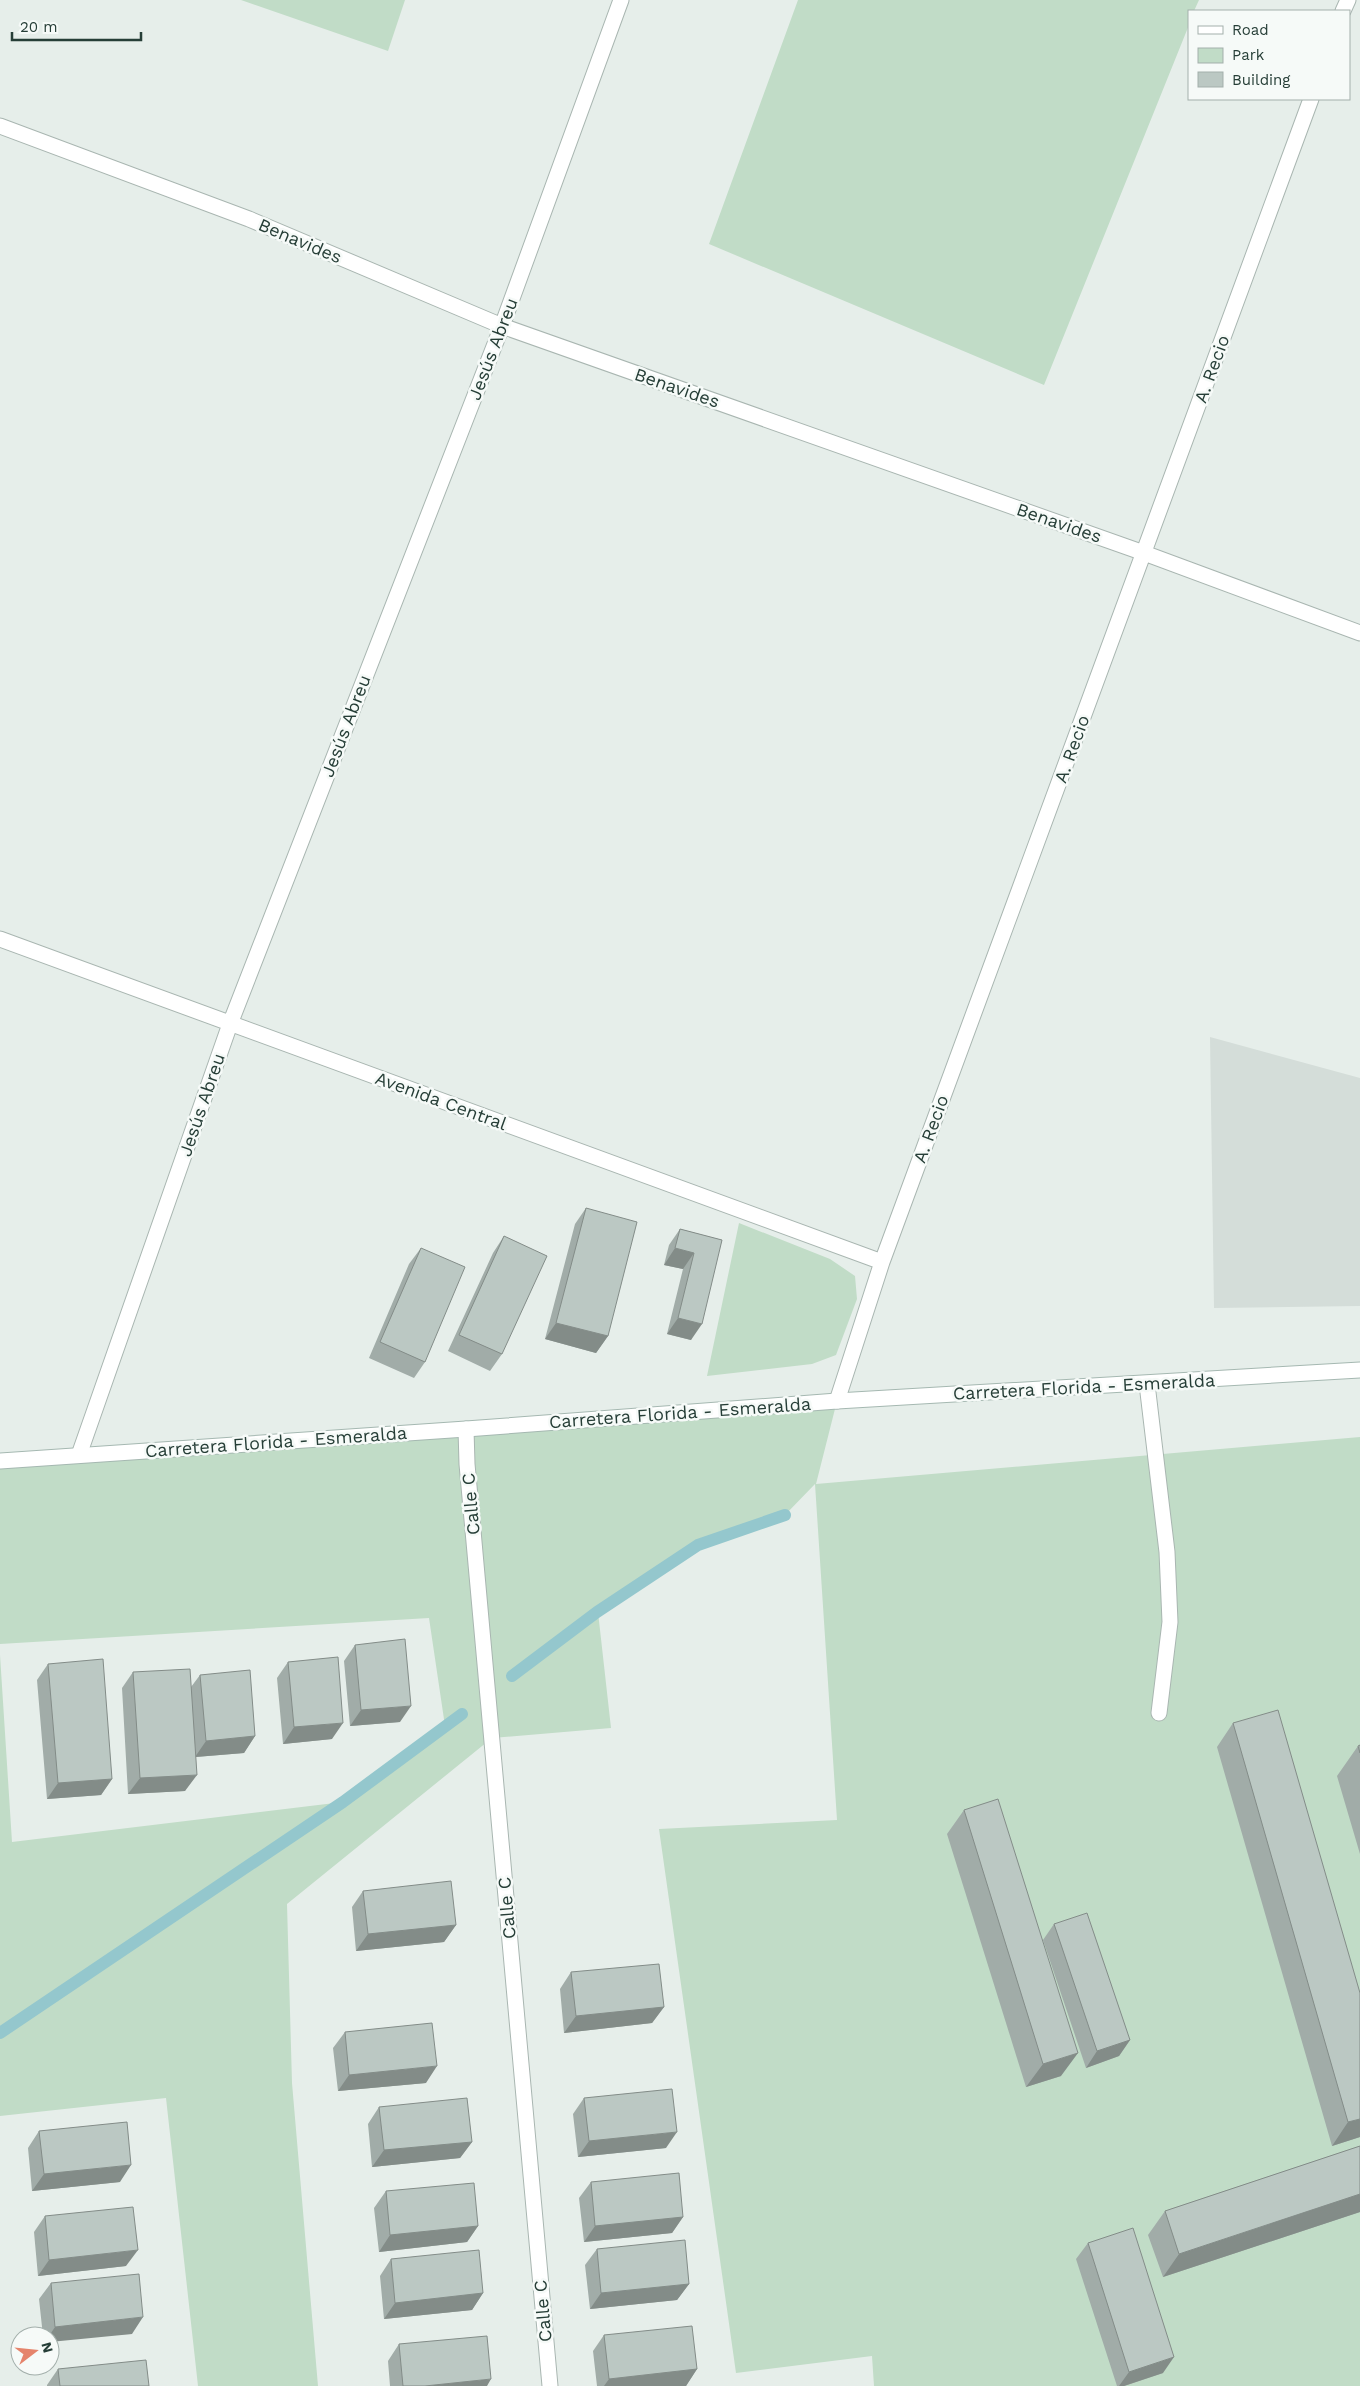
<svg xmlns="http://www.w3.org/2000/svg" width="1360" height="2386" font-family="'Work Sans',sans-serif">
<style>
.built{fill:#d4ddd9}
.green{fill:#c1dcc7}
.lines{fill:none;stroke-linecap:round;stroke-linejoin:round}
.stream{stroke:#94c7cd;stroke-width:12}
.lane-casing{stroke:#a9b6b1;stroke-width:17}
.street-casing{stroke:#a9b6b1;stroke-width:17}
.secondary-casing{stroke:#a5b8b1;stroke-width:17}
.lane{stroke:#fff;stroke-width:15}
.street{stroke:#fff;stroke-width:15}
.secondary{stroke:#fff;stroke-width:15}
.wall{fill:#a1aca8}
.shaded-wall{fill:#838c88}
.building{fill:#bbc8c3;stroke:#838c88}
.labels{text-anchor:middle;stroke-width:5;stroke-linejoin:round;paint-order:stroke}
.street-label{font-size:18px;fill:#263e37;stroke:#f6faf8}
</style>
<rect width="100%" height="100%" fill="#e6eeea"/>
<!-- built -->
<path class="built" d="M1210 1037 1360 1078V1306L1214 1308Z"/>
<!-- green -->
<path class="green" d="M241 0H405L388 51Z
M798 0H1199L1194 11H1189V25L1044 385 709 244Z
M739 1223 830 1259 855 1276 857 1299 836 1355 812 1364 707 1376Z
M837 1401 816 1484 1360 1437V2386H874L872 2356 736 2373 659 1829 837 1820 815 1484 785 1515 698 1545 598 1612 611 1728 492 1738 287 1904 292 2083 318 2386H198L166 2098 0 2116V1655L12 1842 343 1802 445 1726 429 1618 0 1644V1461Z"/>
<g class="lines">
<!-- stream -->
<path class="stream" d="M512 1676 597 1612 698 1545 785 1515
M0 2033 343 1802 462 1714"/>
<!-- lane casing -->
<g class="lane-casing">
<path id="lane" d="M1147 1384 1167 1552 1170 1622 1159 1713"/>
</g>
<!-- street casing -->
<g class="street-casing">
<path id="street" d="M1343 11 1348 0
M0 126 249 219 502 326 1144 553 1360 633
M0 939 882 1262
M837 1401 882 1262 1311 99
M466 1429 467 1464 550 2386
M79 1455 230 1024 502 326 621 0"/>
</g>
<!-- secondary casing -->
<g class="secondary-casing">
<path id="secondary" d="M0 1461 466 1429 837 1401 1360 1370"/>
</g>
<!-- lane -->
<use href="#lane" class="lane"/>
<!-- street -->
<use href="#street" class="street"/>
<!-- secondary -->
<use href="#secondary" class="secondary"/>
</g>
<!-- wall -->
<path class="wall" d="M586 1208 608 1336 596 1353 545 1339 575 1224Z
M680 1229 722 1240 691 1340 667 1334 683 1269 664 1265 669 1245Z
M504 1236 502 1354 490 1371 448 1351 493 1253Z
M421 1248 425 1362 414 1378 369 1358 409 1264Z
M355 1645 400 1722 350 1726 344 1661Z
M288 1662 332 1739 283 1744 277 1678Z
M48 1664 112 1779 101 1795 47 1799 37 1680Z
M133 1672 191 1687 200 1675 255 1736 244 1753 196 1757 185 1791 128 1794 122 1688Z
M1233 1723 1360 2137 1332 2146 1217 1747Z
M1360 1745V1854L1337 1776 1358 1746Z
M964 1810 1061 2076 1026 2087 947 1834Z
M363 1891 456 1925 444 1942 356 1951 352 1907Z
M1054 1924 1130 2040 1119 2056 1086 2068 1043 1940Z
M571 1972 664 2007 652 2023 564 2033 560 1989Z
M345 2032 426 2083 338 2091 333 2048Z
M584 2098 666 2148 578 2157 573 2114Z
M379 2107 472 2142 460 2158 372 2167 368 2124Z
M39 2131 120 2182 32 2191 28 2148Z
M1360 2146V2212L1163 2277 1148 2235 1165 2211Z
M591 2182 683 2217 672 2233 584 2242 579 2198Z
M386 2191 478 2226 467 2242 379 2252 374 2208Z
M45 2216 126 2266 38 2276 34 2232Z
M1088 2243 1163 2373 1124 2386H1117L1076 2259Z
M597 2249 689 2284 677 2300 590 2309 585 2265Z
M391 2259 483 2293 472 2310 384 2319 380 2276Z
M51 2283 132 2334 43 2336 39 2299Z
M604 2335 697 2369 686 2386H597L593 2351Z
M399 2344 487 2386H390L388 2361Z
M58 2369 149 2386H47V2385Z"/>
<!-- shaded-wall -->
<path class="shaded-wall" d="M675 1248 694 1253 683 1269 664 1265Z
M678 1318 702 1324 691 1340 667 1334Z
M556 1323 608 1336 596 1353 545 1339Z
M411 1706 400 1722 350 1726 361 1710Z
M343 1723 332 1739 283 1744 294 1727Z
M255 1736 244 1753 195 1757 206 1741Z
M197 1775 185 1791 128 1794 140 1778Z
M112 1779 101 1795 47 1799 58 1783Z
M456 1925 444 1942 356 1951 368 1934Z
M664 2007 652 2023 564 2033 576 2016Z
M1130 2040 1119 2056 1086 2068 1097 2051Z
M1078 2053 1061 2076 1026 2087 1043 2064Z
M437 2066 426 2083 338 2091 349 2075Z
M1360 2119V2137L1332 2146 1348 2122Z
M677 2132 666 2148 578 2157 589 2141Z
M472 2142 460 2158 372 2167 384 2150Z
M131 2165 120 2182 32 2191 44 2174Z
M1360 2194V2212L1163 2277 1179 2254Z
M683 2217 672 2233 584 2242 595 2226Z
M478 2226 467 2242 379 2252 390 2235Z
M138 2250 126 2266 38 2276 49 2260Z
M689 2284 677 2300 590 2309 601 2293Z
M483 2293 472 2310 384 2319 395 2303Z
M143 2317 132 2334 50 2342V2336H49L55 2327Z
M1174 2357 1163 2373 1124 2386H1119L1129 2372Z
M697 2369 686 2386H604L609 2379Z
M491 2379 487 2386H425Z"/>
<!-- building -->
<path class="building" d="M586 1208 637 1222 608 1336 556 1323Z
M680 1229 722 1240 702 1324 678 1318 694 1253 675 1248Z
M504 1236 547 1256 502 1354 459 1335Z
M421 1248 465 1267 425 1362 380 1342Z
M405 1639 411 1706 361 1710 355 1645Z
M338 1657 343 1723 294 1727 288 1662Z
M103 1659 112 1779 58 1783 48 1664Z
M190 1669 197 1775 140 1778 133 1672Z
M250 1670 255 1736 206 1741 200 1675Z
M1278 1710 1360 1993V2119L1348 2122 1233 1723Z
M1360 1745V1753L1358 1746Z
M998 1799 1078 2053 1043 2064 964 1810Z
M451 1881 456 1925 368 1934 363 1891Z
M1087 1913 1130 2040 1097 2051 1054 1924Z
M659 1964 664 2007 576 2016 571 1972Z
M432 2023 437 2066 349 2075 345 2032Z
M672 2089 677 2132 589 2141 584 2098Z
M467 2098 472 2142 384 2150 379 2107Z
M127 2122 131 2165 44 2174 39 2131Z
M1360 2146V2194L1179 2254 1165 2211Z
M679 2173 683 2217 595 2226 591 2182Z
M474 2183 478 2226 390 2235 386 2191Z
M133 2207 138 2250 49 2260 45 2216Z
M1133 2228 1174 2357 1129 2372 1088 2243Z
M685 2240 689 2284 601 2293 597 2249Z
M479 2250 483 2293 395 2303 391 2259Z
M139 2274 143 2317 55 2327 51 2283Z
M692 2326 697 2369 609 2379 604 2335Z
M487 2336 491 2379 425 2386H403L399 2344Z
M146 2360 149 2386H60L58 2369Z"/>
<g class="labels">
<!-- street labels -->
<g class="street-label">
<text transform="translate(300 241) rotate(23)" y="6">Benavides</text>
<text transform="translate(493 349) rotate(-69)" y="6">Jesús Abreu</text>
<text transform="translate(1212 369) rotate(-70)" y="6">A. Recio</text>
<text transform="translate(677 388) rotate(19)" y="6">Benavides</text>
<text transform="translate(1059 523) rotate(19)" y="6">Benavides</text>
<text transform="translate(346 726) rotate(-69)" y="6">Jesús Abreu</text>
<text transform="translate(1072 749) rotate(-70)" y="6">A. Recio</text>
<text transform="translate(441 1101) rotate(20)" y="6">Avenida Central</text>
<text transform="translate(202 1105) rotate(-71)" y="6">Jesús Abreu</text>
<text transform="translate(931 1129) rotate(-70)" y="6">A. Recio</text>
<text transform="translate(1084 1387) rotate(-3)" y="6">Carretera Florida - Esmeralda</text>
<text transform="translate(680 1413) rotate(-4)" y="6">Carretera Florida - Esmeralda</text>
<text transform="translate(276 1442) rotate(-4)" y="6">Carretera Florida - Esmeralda</text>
<text transform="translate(471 1504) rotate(-95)" y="6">Calle C</text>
<text transform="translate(507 1908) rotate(-95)" y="6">Calle C</text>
<text transform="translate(543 2311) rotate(-95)" y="6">Calle C</text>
</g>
</g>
<!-- legend -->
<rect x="1188" y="10" width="162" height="90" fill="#f6faf8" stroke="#a3afab"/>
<rect x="1198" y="26" width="25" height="8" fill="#ffffff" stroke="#a3afab"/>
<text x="1232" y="35" font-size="15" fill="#263e37">Road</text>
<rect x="1198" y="48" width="25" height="15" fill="#c1dcc7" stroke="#a3afab"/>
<text x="1232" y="60" font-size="15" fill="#263e37">Park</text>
<rect x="1198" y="72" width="25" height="15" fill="#bbc8c3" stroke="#a3afab"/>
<text x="1232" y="85" font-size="15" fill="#263e37">Building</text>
<!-- north arrow -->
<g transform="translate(35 2351) rotate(74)"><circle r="24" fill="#f6faf8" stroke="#a3afab"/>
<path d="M0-4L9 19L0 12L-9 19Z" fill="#e5846c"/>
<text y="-8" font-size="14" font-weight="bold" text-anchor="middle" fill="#263e37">N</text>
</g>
<!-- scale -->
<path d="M12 32v8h129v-8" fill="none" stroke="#263e37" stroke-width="2.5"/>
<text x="20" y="32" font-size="15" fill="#263e37" stroke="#f6faf8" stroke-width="4" paint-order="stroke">20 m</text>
</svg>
